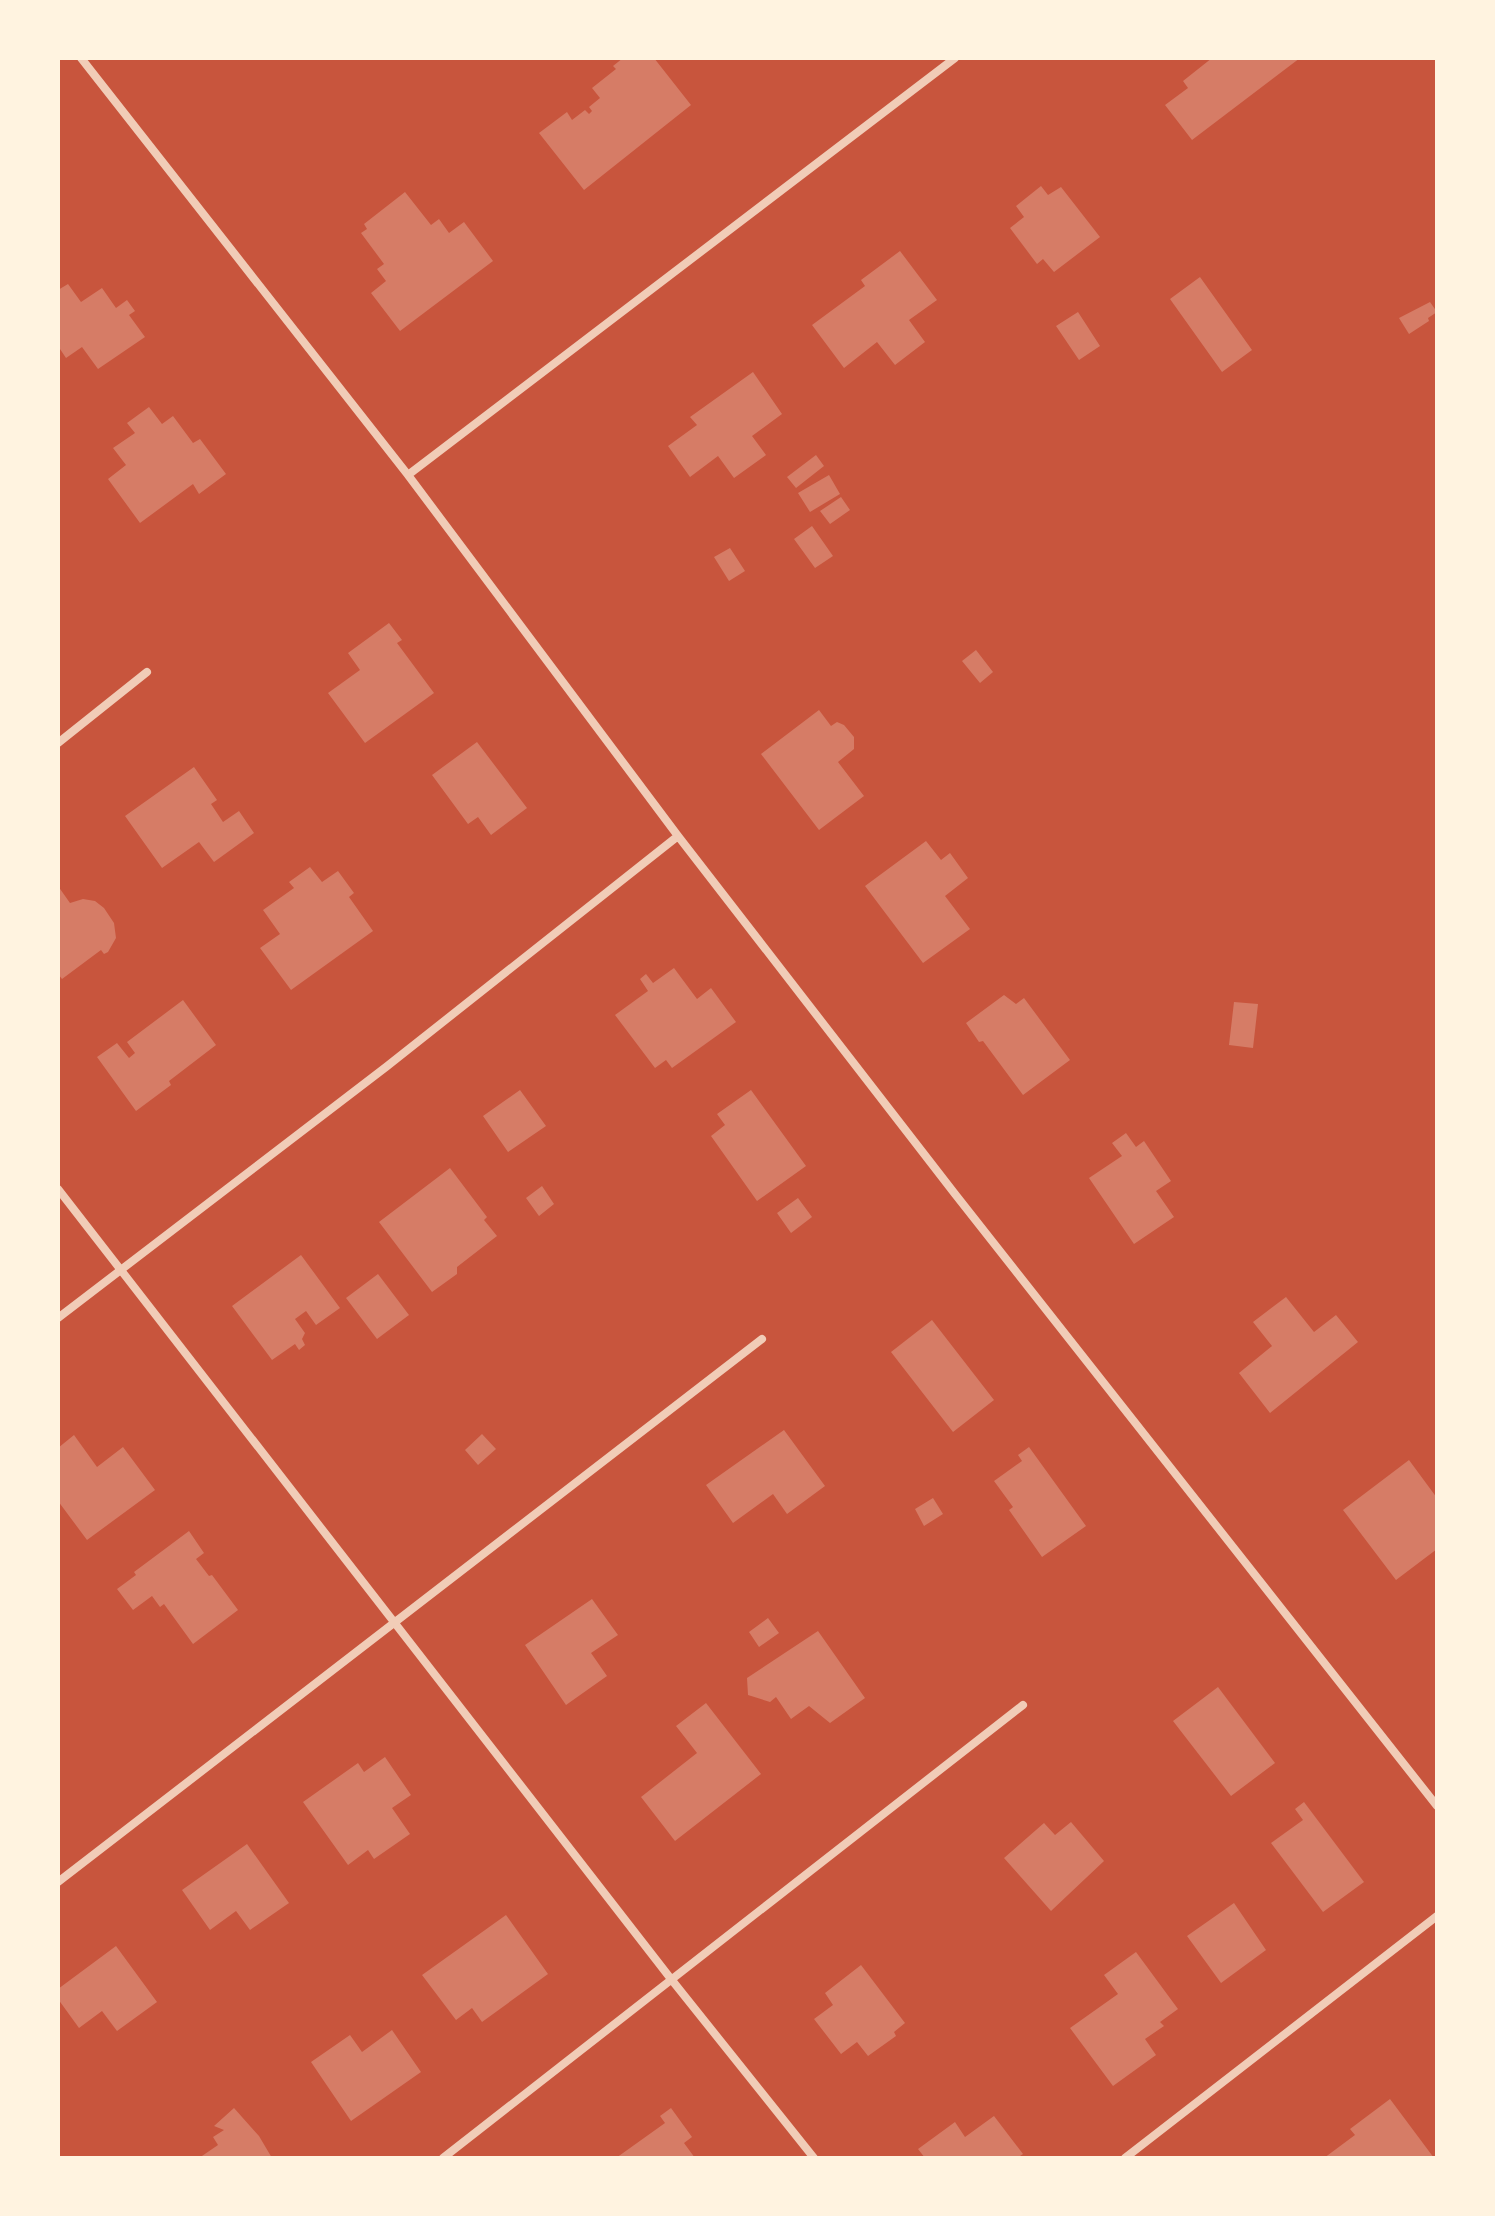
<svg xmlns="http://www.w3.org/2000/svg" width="1495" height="2216" font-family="'Noto Sans',sans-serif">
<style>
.building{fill:#d67c66}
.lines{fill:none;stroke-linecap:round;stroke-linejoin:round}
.minor{stroke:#f1ccb7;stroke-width:8}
</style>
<rect width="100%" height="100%" fill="#c8553d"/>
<!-- building -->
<path class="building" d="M623 58H654L691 105 584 190 539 133 567 112 572 120 585 110 589 114 592 111 589 107 600 98 592 88 616 69 613 66Z
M1212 58H1300L1192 140 1165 105 1188 88 1183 81Z
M1041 186 1048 195 1061 187 1100 237 1054 272 1043 259 1037 264 1010 228 1024 217 1016 206Z
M405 192 431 225 439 219 449 233 464 222 493 261 400 331 371 293 386 281 377 269 384 264 361 233 367 229 364 224Z
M900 251 937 300 909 320 925 342 895 365 877 342 844 368 812 325 865 286 861 280Z
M1200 277 1252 350 1222 372 1170 299Z
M68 284 81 302 102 288 116 308 127 300 135 311 129 315 145 337 98 369 82 347 66 358 58 346V290Z
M1430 302 1437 312 1428 318 1429 321 1409 334 1399 318Z
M1078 312 1100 346 1079 360 1056 326Z
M753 372 782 414 752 436 766 455 734 478 718 456 690 477 668 446 697 425 690 417Z
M149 407 162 424 173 416 193 443 200 439 226 474 199 494 193 484 140 523 108 479 126 465 113 448 135 433 127 423Z
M816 455 824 466 796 488 787 477Z
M829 475 840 494 810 512 798 493Z
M841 497 850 510 830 524 820 511Z
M812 526 833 556 815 568 794 539Z
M730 548 745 571 729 581 714 557Z
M389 623 402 640 397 643 434 693 365 743 328 693 360 670 348 653Z
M976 650 993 672 980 683 962 661Z
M819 710 831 726 837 722 844 725 854 737V749L838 762 864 796 819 830 761 754Z
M477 742 527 808 491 835 478 817 468 824 432 775Z
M194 767 217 800 211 804 223 822 239 811 254 833 214 862 199 842 162 868 125 816Z
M926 841 941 860 950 853 968 878 945 896 970 929 923 963 865 886Z
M310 867 322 882 338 871 354 893 349 897 373 931 291 990 260 948 280 934 263 910 294 888 289 882Z
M58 886 70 903 83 899 95 901 104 908 114 923 116 938 108 952 104 954 101 950 62 979 58 974Z
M674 968 697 999 711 988 736 1022 672 1068 666 1060 655 1068 615 1015 648 991 640 979 646 974 653 983Z
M1004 995 1016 1004 1024 998 1070 1060 1023 1095 983 1041 979 1042 966 1023Z
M183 1000 216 1045 169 1081 171 1085 136 1111 97 1057 117 1043 129 1058 135 1053 127 1042Z
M1234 1002 1258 1004 1253 1048 1229 1045Z
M520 1090 546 1126 508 1152 483 1116Z
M751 1090 806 1166 757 1201 711 1136 725 1125 717 1114Z
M1126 1133 1136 1147 1144 1141 1171 1181 1156 1191 1174 1217 1134 1244 1089 1178 1122 1156 1112 1143Z
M450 1168 487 1217 484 1220 497 1236 457 1267V1274L432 1292 379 1222Z
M542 1186 554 1204 539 1216 526 1198Z
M798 1198 812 1217 791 1233 777 1213Z
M301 1255 340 1308 316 1325 306 1311 295 1319 305 1333 302 1339 305 1345 299 1350 295 1344 272 1360 232 1306Z
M378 1274 409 1315 377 1339 346 1298Z
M1286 1297 1314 1332 1336 1315 1358 1342 1270 1413 1239 1373 1272 1346 1253 1322Z
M932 1320 994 1400 953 1432 891 1352Z
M784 1430 825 1486 787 1514 773 1494 733 1523 706 1485Z
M482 1434 496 1449 478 1465 465 1450Z
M74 1435 97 1467 123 1447 155 1490 87 1540 58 1501V1448Z
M1029 1447 1086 1526 1042 1557 1009 1510 1013 1507 994 1481 1022 1461 1018 1455Z
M1409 1460 1437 1498V1549L1396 1580 1343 1510Z
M933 1498 943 1514 924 1526 915 1509Z
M189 1531 204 1553 196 1559 209 1576 212 1575 238 1610 193 1644 164 1604 160 1607 152 1596 133 1610 117 1589 136 1575 134 1572Z
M592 1599 618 1635 591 1653 607 1676 566 1705 525 1645Z
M768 1618 779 1633 759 1647 749 1632Z
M818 1631 865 1698 830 1723 809 1706 791 1719 776 1697 770 1702 748 1695 747 1678Z
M1218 1687 1275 1763 1231 1796 1173 1721Z
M706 1703 761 1774 675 1841 641 1797 697 1753 676 1726Z
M385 1757 411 1795 392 1808 410 1834 374 1859 368 1850 348 1865 303 1802 358 1763 364 1772Z
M1304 1802 1364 1882 1323 1912 1271 1843 1303 1820 1295 1809Z
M1071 1822 1104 1861 1051 1911 1004 1858 1044 1823 1055 1835Z
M247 1844 289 1903 250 1930 236 1911 210 1930 182 1890Z
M1234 1903 1266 1950 1221 1983 1187 1936Z
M506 1915 548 1974 482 2022 472 2008 456 2020 422 1975Z
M116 1946 157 2002 117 2031 102 2011 79 2028 58 1999V1989Z
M1136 1952 1178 2009 1160 2022 1164 2026 1145 2039 1156 2055 1113 2086 1070 2028 1118 1994 1104 1975Z
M861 1965 905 2023 894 2032 896 2036 868 2056 857 2042 841 2054 814 2019 833 2005 825 1993Z
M392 2030 421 2072 351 2121 311 2062 350 2035 362 2052Z
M1390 2099 1434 2158H1324L1355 2135 1350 2129Z
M234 2108 259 2136 272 2158H199L218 2145 213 2137 224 2130 214 2126Z
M671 2108 692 2137 684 2143 695 2158H616L665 2123 660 2116Z
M994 2116 1023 2154 1017 2158H925L918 2149 955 2122 965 2137Z"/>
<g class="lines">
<!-- minor -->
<path class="minor" d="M81 58 408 475 678 836 955 1194 1437 1806
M408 475 955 58
M58 743 147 672
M58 1189 671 1979 814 2158
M58 1318 386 1067 678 836
M58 1882 762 1339
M443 2158 1023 1705
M1125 2158 1437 1916"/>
</g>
<!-- border -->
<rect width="1495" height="2216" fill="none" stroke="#fff3e0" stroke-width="120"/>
</svg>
